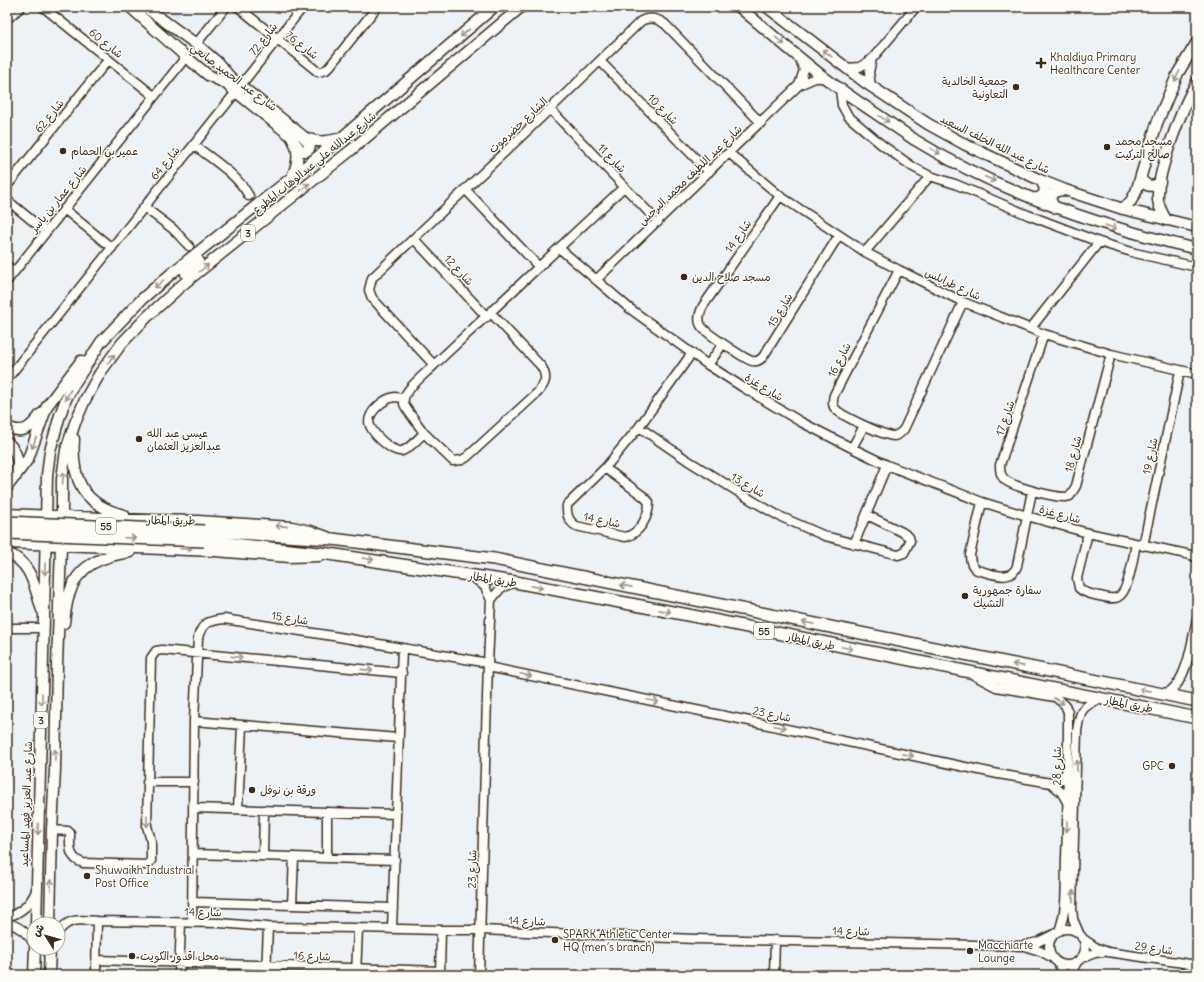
<svg xmlns="http://www.w3.org/2000/svg" width="1204" height="982" font-family="Delius,'Playpen Sans Arabic',sans-serif">
<style>
.built{fill:#dae6f7}
.lines{fill:none;stroke-linecap:round;stroke-linejoin:round}
.minor-casing{stroke:#3b2a1e;stroke-width:11}
.major-casing{stroke:#3b2a1e;stroke-width:13}
.highway-casing{stroke:#3b2a1e;stroke-width:14}
.minor{stroke:#fdfcf7;stroke-width:8}
.major{stroke:#fdfcf7;stroke-width:10}
.highway{stroke:#fdfcf7;stroke-width:11}
.highway-bridge-casing{stroke:#3b2a1e;stroke-width:14;stroke-linecap:butt}
.highway-bridge{stroke:#fdfcf7;stroke-width:11}
.oneway{stroke:#9c938a}
.poi-dot{fill:#3b2a1e;stroke:#fdfcf7;stroke-width:1.5}
.labels{text-anchor:middle;stroke-width:3;stroke-linejoin:round;paint-order:stroke}
.shield{fill:#fdfcf7;stroke:#75695f;stroke-width:1}
.shield-label{font-size:10px;font-weight:bold;fill:#3b2a1e}
.street-label{font-size:11px;fill:#3b2a1e;stroke:#fdfcf7}
.poi-label{font-size:11px;fill:#3b2a1e;stroke:#fdfcf7;text-anchor:start}
</style>
<rect width="100%" height="100%" fill="#edf2f7"/>
<filter id="ink" filterUnits="userSpaceOnUse"><feTurbulence type="fractalNoise" baseFrequency=".025" numOctaves="2"/><feDisplacementMap in="SourceGraphic" scale="8" xChannelSelector="R" yChannelSelector="G"/><feConvolveMatrix kernelMatrix="1 2 1 2 8 2 1 2 1" color-interpolation-filters="sRGB"/></filter>
<g filter="url(#ink)">
<!-- built -->
<path class="built" d="M162 7H186L177 19Z"/>
<g class="lines">
<!-- minor casing -->
<g class="minor-casing">
<path id="minor" d="M43 7 154 96
M238 7 318 72 326 70 330 66 377 7
M477 7 486 14
M7 19 21 7
M196 44 226 7
M799 57 804 70 799 85
M600 61 709 172
M846 68 860 67 872 59 916 7
M241 85 303 7
M871 86 869 72 872 59
M840 89 842 105 848 116 882 145 913 167 930 176 955 184 1028 215 1099 242 1135 253 1197 267
M550 109 658 222
M194 145C213 160 237 174 249 196
M729 153 780 196 865 252 899 270 963 302 1044 334 1111 354 1197 374
M7 186 108 60
M465 189 539 267
M780 196 703 306C700 312 697 321 702 327 706 333 745 359 752 361 756 362 760 360 763 357L839 235
M7 200 46 232
M144 207 173 229 189 246
M64 209 112 248
M414 239 487 317
M559 248 629 308 708 365 744 388 801 422 852 448 887 465 982 502 1027 516 1088 533 1191 555 1197 558
M865 252 930 176
M7 266 14 272
M899 270 834 395C833 399 832 404 834 407 838 415 885 436 894 436 898 435 901 433 904 429L963 302
M596 280 799 85 815 78H825
M7 281 186 57
M491 313 541 366C548 377 546 384 536 394L467 457 462 460 453 461 424 433 406 408C404 405 403 402 404 398 407 388 426 373 434 365L624 187
M1031 328 1099 242
M1044 334 1000 465C1000 471 1000 475 1005 480 1014 487 1053 497 1065 497L1070 496 1076 486 1111 354
M434 365 372 298 369 290 372 278 550 109 641 21C650 16 658 19 665 24L761 123
M708 365 723 344
M7 379 236 92
M404 399C401 398 397 397 395 397 385 398 369 411 369 422 370 432 392 453 402 451 409 449 419 438 424 433
M639 427 687 460 753 501 779 516 825 536 898 555 904 553 910 541 909 537 902 532 867 515
M852 448 864 426
M605 468 643 496 649 502C649 516 640 534 625 537L576 526C568 521 566 514 567 505L605 468 639 427 692 353
M982 502 970 555C970 561 971 566 977 570 990 573 1011 583 1017 566L1032 491
M1088 533 1077 578 1079 588C1085 594 1092 594 1099 596 1105 597 1113 600 1118 597 1129 592 1133 557 1136 544
M854 544 887 465
M1143 546 1180 371
M472 576 485 587 491 600 488 663 479 975
M491 600 501 588 515 582
M7 628H44
M488 667 754 722 998 774 1051 783 1063 778 1068 768
M975 676 996 687 1055 697 1065 705 1068 712C1068 761 1068 809 1066 858 1065 882 1068 908 1059 931
M1161 694C1164 693 1168 692 1170 691 1188 679 1192 639 1197 619
M194 721 398 738
M147 782H194
M1051 783 1062 793 1067 802
M193 808 396 814
M238 809 242 726
M52 830 68 831 70 833C70 846 68 858 83 863L146 865 151 861V841L147 826 151 658 156 651 162 650 402 673
M193 854 395 860
M263 856 264 810
M327 858V812
M192 902 393 908
M292 905 294 857
M7 917C21 913 30 905 36 891
M7 923C19 926 28 933 34 944
M192 923 194 721 198 638C202 622 209 621 224 619L339 637 488 663
M392 929 402 648
M1049 947a18 18 0 1 1 36 0a18 18 0 1 1-36 0Z
M58 932C70 917 80 920 97 921L220 923 268 927 358 928 441 930H481L695 939 1024 946 1040 951 1053 958
M1079 933 1073 919 1072 908 1077 731C1080 710 1081 707 1100 699
M1082 938 1097 948 1108 952 1197 965
M1025 945 1038 942 1054 934
M1080 959 1095 953 1103 952
M97 960 440 971
M1058 963 1064 975
M96 975 97 921
M179 975 181 923
M266 975 268 927
M356 975 358 928
M440 975 441 930
M774 975 775 940
M1070 975 1077 962"/>
</g>
<!-- major casing -->
<g class="major-casing">
<path id="major" d="M130 7 186 57 208 75 225 83 236 92 291 136C300 151 299 161 292 177
M145 7 196 44 217 62 230 77 304 137C317 143 324 142 338 139
M739 7C768 31 796 56 825 78 842 91 860 103 878 115 890 123 903 132 915 140 1001 193 1099 226 1197 249
M767 7 866 83 928 124 966 145 1040 180 1065 190 1123 209 1197 227
M296 144 300 150 306 151 309 149 310 145 304 137
M1141 179C1146 187 1153 188 1160 182
M1031 198C1044 200 1049 190 1040 180
M1056 208C1045 198 1053 190 1065 190
M1123 209 1131 201 1136 192 1157 123 1178 73 1197 42
M1166 220C1163 214 1159 208 1158 200 1156 174 1183 105 1197 82
M191 278 186 274V271L198 260
M7 427C25 435 31 427 41 414
M74 439C71 478 82 505 124 515
M7 442C18 452 19 462 16 476
M7 487 28 459 47 406 81 361
M7 514 149 520 198 521 292 527 310 531 327 537
M7 543 215 551 290 557 319 556
M7 553C32 563 34 586 42 610
M64 623C65 614 66 604 69 595 77 565 102 556 130 552
M36 924 44 617 47 475 50 451 60 415 66 399 74 384 101 342 142 299 173 272 340 139 494 7
M50 924 52 830 55 769 57 666 62 516V479L66 450 75 423 85 400 100 373 122 343 148 316 182 285 350 151 521 7
M34 975 35 948
M49 975 50 948"/>
</g>
<!-- highway casing -->
<g class="highway-casing">
<path id="highway" d="M204 531 332 539 494 559 1197 701
M204 541 329 554 515 582 688 615 1197 718"/>
</g>
<!-- minor -->
<use href="#minor" class="minor"/>
<!-- major -->
<use href="#major" class="major"/>
<!-- highway -->
<use href="#highway" class="highway"/>
<!-- highway-bridge casing -->
<g class="highway-bridge-casing">
<path id="highway-bridge" d="M7 522 204 531
M7 533 204 541"/>
</g>
<!-- highway-bridge -->
<use href="#highway-bridge" class="highway-bridge"/>
</g>
<!-- one-way arrows -->
<defs><path id="oneway-shaft" d="M-6 0H5M1.5-3L5.5 0L1.5 3" fill="none" stroke-width="1.6" stroke-linecap="round" stroke-linejoin="round"/></defs>
<g class="oneway">
<use href="#oneway-shaft" transform="translate(465 33) rotate(140)"/>
<use href="#oneway-shaft" transform="translate(780 41) rotate(40)"/>
<use href="#oneway-shaft" transform="translate(827 53) rotate(-142)"/>
<use href="#oneway-shaft" transform="translate(1177 76) rotate(116)"/>
<use href="#oneway-shaft" transform="translate(884 119) rotate(34)"/>
<use href="#oneway-shaft" transform="translate(935 151) rotate(29)"/>
<use href="#oneway-shaft" transform="translate(990 179) rotate(24)"/>
<use href="#oneway-shaft" transform="translate(305 187) rotate(-39)"/>
<use href="#oneway-shaft" transform="translate(1111 227) rotate(18)"/>
<use href="#oneway-shaft" transform="translate(204 268) rotate(-38)"/>
<use href="#oneway-shaft" transform="translate(159 284) rotate(138)"/>
<use href="#oneway-shaft" transform="translate(111 359) rotate(-53)"/>
<use href="#oneway-shaft" transform="translate(68 395) rotate(117)"/>
<use href="#oneway-shaft" transform="translate(34 443) rotate(110)"/>
<use href="#oneway-shaft" transform="translate(63 478) rotate(-85)"/>
<use href="#oneway-shaft" transform="translate(281 526) rotate(-176)"/>
<use href="#oneway-shaft" transform="translate(130 538) rotate(2)"/>
<use href="#oneway-shaft" transform="translate(186 549) rotate(3)"/>
<use href="#oneway-shaft" transform="translate(368 559) rotate(9)"/>
<use href="#oneway-shaft" transform="translate(45 569) rotate(91)"/>
<use href="#oneway-shaft" transform="translate(626 586) rotate(-169)"/>
<use href="#oneway-shaft" transform="translate(537 587) rotate(11)"/>
<use href="#oneway-shaft" transform="translate(665 611) rotate(11)"/>
<use href="#oneway-shaft" transform="translate(808 623) rotate(-169)"/>
<use href="#oneway-shaft" transform="translate(847 648) rotate(12)"/>
<use href="#oneway-shaft" transform="translate(237 657) rotate(6)"/>
<use href="#oneway-shaft" transform="translate(1018 665) rotate(-169)"/>
<use href="#oneway-shaft" transform="translate(367 670) rotate(6)"/>
<use href="#oneway-shaft" transform="translate(526 675) rotate(12)"/>
<use href="#oneway-shaft" transform="translate(1145 690) rotate(-169)"/>
<use href="#oneway-shaft" transform="translate(42 699) rotate(92)"/>
<use href="#oneway-shaft" transform="translate(653 701) rotate(12)"/>
<use href="#oneway-shaft" transform="translate(1059 701) rotate(30)"/>
<use href="#oneway-shaft" transform="translate(780 727) rotate(12)"/>
<use href="#oneway-shaft" transform="translate(55 755) rotate(-89)"/>
<use href="#oneway-shaft" transform="translate(908 755) rotate(12)"/>
<use href="#oneway-shaft" transform="translate(1077 766) rotate(-88)"/>
<use href="#oneway-shaft" transform="translate(147 821) rotate(89)"/>
<use href="#oneway-shaft" transform="translate(1067 826) rotate(92)"/>
<use href="#oneway-shaft" transform="translate(38 829) rotate(91)"/>
<use href="#oneway-shaft" transform="translate(51 885) rotate(-89)"/>
<use href="#oneway-shaft" transform="translate(1073 896) rotate(-89)"/>
</g>
</g>
<!-- markers -->
<g class="poi-dot">
<path d="M1039 57h4v4h4v4h-4v4h-4v-4h-4v-4h4z"/>
<circle cx="1016" cy="87" r="4"/>
<circle cx="1107" cy="147" r="4"/>
<circle cx="63" cy="151" r="4"/>
<circle cx="684" cy="277" r="4"/>
<circle cx="139" cy="439" r="4"/>
<circle cx="965" cy="596" r="4"/>
<circle cx="1172" cy="766" r="4"/>
<circle cx="252" cy="790" r="4"/>
<circle cx="87" cy="876" r="4"/>
<circle cx="555" cy="940" r="4"/>
<circle cx="970" cy="951" r="4"/>
<circle cx="132" cy="956" r="4"/>
</g>
<g class="labels">
<!-- shield labels -->
<g class="shield">
<rect x="241" y="225" width="14" height="16" rx="3"/>
<rect x="96" y="518" width="20" height="16" rx="3"/>
<rect x="754" y="623" width="20" height="16" rx="3"/>
<rect x="34" y="712" width="14" height="16" rx="3"/>
</g>
<g class="shield-label">
<text x="248" y="237">3</text>
<text x="106" y="530">55</text>
<text x="764" y="635">55</text>
<text x="41" y="724">3</text>
</g>
<!-- street labels -->
<g class="street-label">
<text transform="translate(263 39) rotate(-52)" y="4">شارع 72</text>
<text transform="translate(106 43) rotate(39)" y="4">شارع 60</text>
<text transform="translate(302 45) rotate(38)" y="4">شارع 76</text>
<text transform="translate(234 77) rotate(37)" y="4">شارع عبد الحميد صانعي</text>
<text transform="translate(663 109) rotate(45)" y="4">شارع 10</text>
<text transform="translate(49 116) rotate(-51)" y="4">شارع 62</text>
<text transform="translate(518 125) rotate(-43)" y="4">الشارع حضرموت</text>
<text transform="translate(995 144) rotate(26)" y="4">شارع عبد الله الخلف السعيد</text>
<text transform="translate(612 158) rotate(46)" y="4">شارع 11</text>
<text transform="translate(165 163) rotate(-51)" y="4">شارع 64</text>
<text transform="translate(314 163) rotate(-39)" y="4">شارع عبدالله علي عبدالوهاب المطوع</text>
<text transform="translate(690 175) rotate(-44)" y="4">شارع عبد اللطيف محمد البرجس</text>
<text transform="translate(58 199) rotate(-51)" y="4">شارع عمار بن ياسر</text>
<text transform="translate(738 236) rotate(-55)" y="4">شارع 14</text>
<text transform="translate(459 270) rotate(47)" y="4">شارع 12</text>
<text transform="translate(953 284) rotate(25)" y="4">شارع طرابلس</text>
<text transform="translate(780 310) rotate(-59)" y="4">شارع 15</text>
<text transform="translate(839 360) rotate(-63)" y="4">شارع 16</text>
<text transform="translate(764 387) rotate(31)" y="4">شارع غزة</text>
<text transform="translate(1005 418) rotate(-71)" y="4">شارع 17</text>
<text transform="translate(1073 454) rotate(-75)" y="4">شارع 18</text>
<text transform="translate(1150 456) rotate(-78)" y="4">شارع 19</text>
<text transform="translate(748 485) rotate(31)" y="4">شارع 13</text>
<text transform="translate(1060 514) rotate(15)" y="4">شارع غزة</text>
<text transform="translate(171 520) rotate(1)" y="4">طريق المطار</text>
<text transform="translate(602 520) rotate(12)" y="4">شارع 14</text>
<text transform="translate(493 579) rotate(9)" y="4">طريق المطار</text>
<text transform="translate(290 618) rotate(9)" y="4">شارع 15</text>
<text transform="translate(811 641) rotate(12)" y="4">طريق المطار</text>
<text transform="translate(1129 704) rotate(11)" y="4">طريق المطار</text>
<text transform="translate(772 714) rotate(12)" y="4">شارع 23</text>
<text transform="translate(1057 766) rotate(-90)" y="4">شارع 28</text>
<text transform="translate(26 804) rotate(-88)" y="4">شارع عبد العزيز فهد المساعيد</text>
<text transform="translate(472 869) rotate(-89)" y="4">شارع 23</text>
<text transform="translate(203 912) rotate(1)" y="4">شارع 14</text>
<text transform="translate(527 921) rotate(2)" y="4">شارع 14</text>
<text transform="translate(851 931) rotate(1)" y="4">شارع 14</text>
<text transform="translate(1154 948) rotate(8)" y="4">شارع 29</text>
<text transform="translate(312 956) rotate(2)" y="4">شارع 16</text>
</g>
<!-- poi labels -->
<g class="poi-label">
<text x="1050" y="61">Khaldiya Primary<tspan x="1050" dy="13">Healthcare Center</tspan></text>
<text x="1008" y="85" text-anchor="end">جمعية الخالدية<tspan x="1008" dy="13">التعاونية</tspan></text>
<text x="1115" y="145">مسجد محمد<tspan x="1115" dy="13">صالح التركيت</tspan></text>
<text x="71" y="155">عمير بن الحمام</text>
<text x="692" y="281">مسجد صلاح الدين</text>
<text x="147" y="437">عيسى عبد الله<tspan x="147" dy="13">عبدالعزيز العثمان</tspan></text>
<text x="973" y="594">سفارة جمهورية<tspan x="973" dy="13">التشيك</tspan></text>
<text x="1164" y="770" text-anchor="end">GPC</text>
<text x="260" y="794">ورقة بن نوفل</text>
<text x="95" y="874">Shuwaikh Industrial<tspan x="95" dy="13">Post Office</tspan></text>
<text x="563" y="938">SPARK Athletic Center<tspan x="563" dy="13">HQ (men’s branch)</tspan></text>
<text x="978" y="949">Macchiarte<tspan x="978" dy="13">Lounge</tspan></text>
<text x="140" y="960">محل اقدور الكويت</text>
</g>
</g>
<!-- margin -->
<rect width="1204" height="982" fill="none" stroke="#fdfcf7" stroke-width="24"/>
<rect x="12" y="12" width="1180" height="958" fill="none" stroke="#3b2a1e" stroke-width="1.5" filter="url(#ink)"/>
<!-- north arrow -->
<g transform="translate(46 936) rotate(307)"><circle r="19" fill="#fdfcf7" stroke="#afa8a0"/>
<path d="M0-3L7 15L0 10L-7 15Z" fill="#3b2a1e"/>
<text y="-6" font-size="11" font-weight="bold" text-anchor="middle" fill="#3b2a1e">ش</text>
</g>
</svg>
